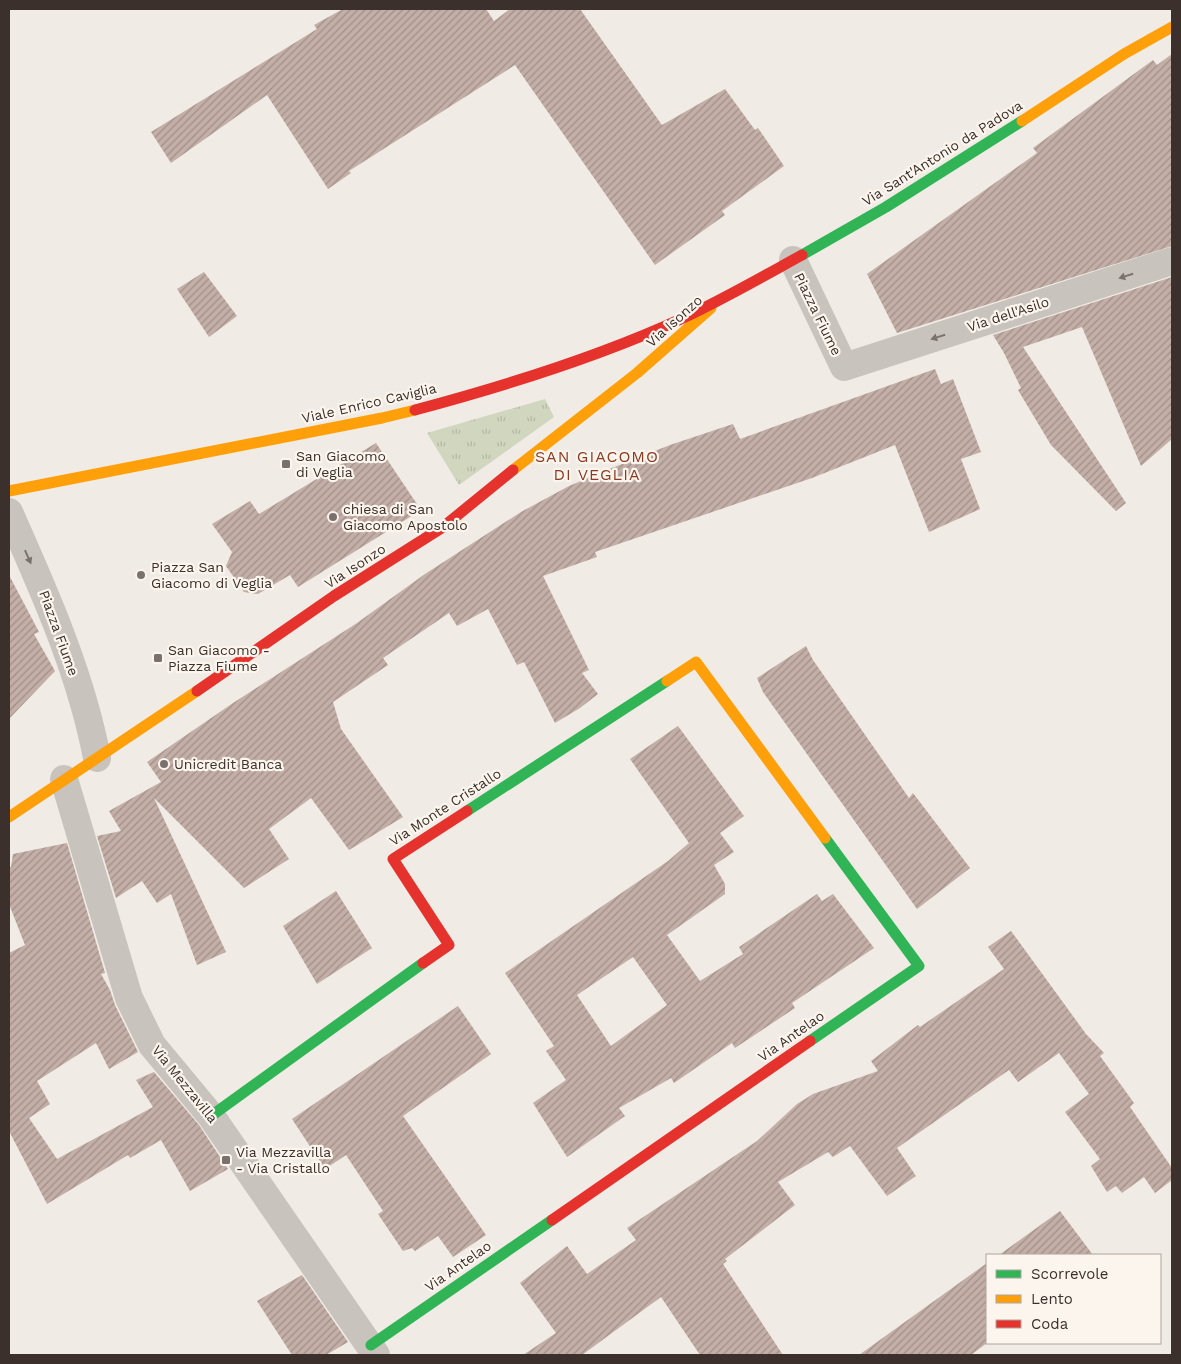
<svg xmlns="http://www.w3.org/2000/svg" width="1181" height="1364" font-family="'Work Sans',sans-serif">
<style>
.grass{fill:url(#grass-tufts)}
.building{fill:url(#building-hatch);fill-rule:evenodd}
.lines{fill:none;stroke-linecap:round;stroke-linejoin:round}
.street{stroke:#c9c3be;stroke-width:28}
.fast{stroke:#30b455;stroke-width:11}
.slow{stroke:#ff9f0a;stroke-width:11}
.jam{stroke:#e5322d;stroke-width:11}
.oneway{fill:#7b726d}
.poi-dot{fill:#7a716c;stroke:#fbf5ee;stroke-width:2}
.labels{text-anchor:middle;stroke-width:4.5;stroke-linejoin:round;paint-order:stroke}
.street-label{font-size:14px;fill:#3b302b;stroke:#fbf5ee}
.poi-label{font-size:14px;fill:#3b302b;stroke:#fbf5ee;text-anchor:start}
.quarter-label{font-size:16px;letter-spacing:1px;fill:#8c3b22;stroke:#fbf5ee}
</style>
<defs>
<pattern id="grass-tufts" width="24" height="20" patternUnits="userSpaceOnUse" patternTransform="scale(1.25)"><rect width="24" height="20" fill="#d1d6bf"/><path d="M3 7l-1-3M5 7V3M7 7l1-3M15 17l-1-3M17 17v-4M19 17l1-3" fill="none" stroke="#b4b8a4"/></pattern>
<pattern id="building-hatch" width="6" height="6" patternUnits="userSpaceOnUse" patternTransform="scale(1.25)"><rect width="6" height="6" fill="#c3afa7"/><path d="M-1 1l2-2M0 6l6-6M5 7l2-2" fill="none" stroke="#a08f88"/></pattern>
</defs>
<rect width="100%" height="100%" fill="#f0ebe5"/>
<!-- grass -->
<path class="grass" d="M545 399 554 417 459 485 427 433Z"/>
<!-- building -->
<path class="building" d="M343 9H486L494 21 510 9H580L662 125 725 89 755 130 758 128 784 166 722 211 725 215 655 265 515 65 349 171 351 173 328 189 267 95 171 163 151 132 317 29 314 25Z
M1172 54V246L897 333 867 274 1037 153 1033 148 1153 60 1157 65Z
M204 272 237 316 209 337 177 289Z
M1172 277V439L1141 466 1082 327 1023 347 1126 503 1116 511 1051 445 1018 390 1021 388 1004 353 993 335Z
M935 369 941 384 953 379 981 452 961 459 980 509 929 532 895 445 812 478 595 552 597 557 543 576 589 670 582 673 598 694 580 708 555 723 524 662 517 665 488 609 457 626 449 613 383 658 388 665 333 702 341 729 403 817 349 850 311 798 269 829 289 859 244 888 154 798 226 952 197 965 171 894 157 903 142 881 116 898 97 836 121 831 109 811 161 782 147 762 233 703 357 623 425 574 521 512 569 486 612 468 670 445 733 424 740 439Z
M376 443 421 510 298 587 290 575 258 594 244 592 226 566 232 552 212 524 250 501 259 514Z
M9 575 39 632 34 634 55 671 9 719Z
M806 646 813 660 909 798 913 793 970 868 917 909 763 692 757 678Z
M678 726 744 816 720 833 734 852 714 865 725 884V894L667 935 700 981 743 954 739 947 817 894 822 901 833 894 874 948 792 1003 795 1008 735 1048 732 1043 674 1083 671 1078 619 1108 625 1116 567 1157 533 1103 566 1080 546 1051 554 1046 505 973 668 861 689 843 630 759ZM633 957 667 1005 611 1046 577 995Z
M67 843 105 973 101 974 110 990 115 1005 138 1052 109 1069 96 1043 37 1081 50 1104 29 1118 57 1159 153 1107 136 1080 154 1072 199 1125 228 1169 190 1191 161 1140 130 1158 128 1155 47 1204 9 1131V953L25 945 9 904V868L11 867 13 854Z
M336 891 372 948 317 984 283 926Z
M1011 931 1086 1034 1104 1053 1100 1056 1134 1103 1130 1107 1172 1168V1180L1155 1193 1144 1177 1122 1193 1116 1186 1107 1192 1091 1166 1100 1159 1065 1112 1089 1094 1059 1053 1018 1082 1009 1070 897 1148 916 1176 887 1196 850 1146 833 1157 828 1152 778 1182 795 1205 725 1259 727 1261 723 1264 783 1355H700L661 1297 582 1355H523L556 1333 520 1283 567 1246 587 1274 636 1240 627 1228 757 1141 797 1104 813 1094 878 1071 871 1061 918 1025 920 1027 1004 969 988 947Z
M458 1006 491 1054 403 1116 486 1235 453 1257 438 1236 415 1251 412 1248 403 1251 378 1214 383 1211 346 1155 325 1169 292 1119Z
M1060 1211 1093 1255H999Z
M987 1263V1343L971 1355H859Z
M302 1275 348 1342 326 1355H292L257 1301Z"/>
<g class="lines">
<!-- street -->
<path class="street" d="M793 260 844 367 1172 261
M9 512C44 591 81 673 97 758
M64 779 129 998 152 1045 211 1116 376 1355"/>
<!-- fast -->
<path class="fast" d="M802 255 886 207 1022 121
M467 811 667 681
M810 1041 919 966 825 838
M211 1116 423 963
M371 1345 552 1220"/>
<!-- slow -->
<path class="slow" d="M1022 121 1124 54 1172 27
M513 470 637 373 711 308
M9 491 382 418 415 410
M667 681 696 662 825 838
M9 817 197 691"/>
<!-- jam -->
<path class="jam" d="M415 410C505 386 596 358 681 319 722 300 762 277 802 255
M197 691 334 596 443 527 513 470
M423 963 449 945 393 859 467 811
M552 1220 810 1041"/>
</g>
<!-- one-way arrows -->
<defs><path id="oneway-solid" d="M-6-.8H1V-3.2L6.5 0L1 3.2V.8H-6Z" transform="scale(1.25)"/></defs>
<g class="oneway">
<use href="#oneway-solid" transform="translate(1126 276) rotate(162)"/>
<use href="#oneway-solid" transform="translate(938 337) rotate(162)"/>
<use href="#oneway-solid" transform="translate(28 557) rotate(66)"/>
</g>
<!-- markers -->
<g class="poi-dot">
<rect x="281" y="459" width="10" height="10" rx="2.5"/>
<circle cx="333" cy="517" r="5"/>
<circle cx="141" cy="575" r="5"/>
<rect x="153" y="653" width="10" height="10" rx="2.5"/>
<circle cx="164" cy="764" r="5"/>
<rect x="221" y="1155" width="10" height="10" rx="2.5"/>
</g>
<g class="labels">
<!-- street labels -->
<g class="street-label">
<text transform="translate(942 153) rotate(-32)" y="5">Via Sant'Antonio da Padova</text>
<text transform="translate(818 314) rotate(64)" y="5">Piazza Fiume</text>
<text transform="translate(1008 314) rotate(-18)" y="5">Via dell'Asilo</text>
<text transform="translate(674 321) rotate(-42)" y="5">Via Isonzo</text>
<text transform="translate(369 403) rotate(-13)" y="5">Viale Enrico Caviglia</text>
<text transform="translate(355 566) rotate(-33)" y="5">Via Isonzo</text>
<text transform="translate(59 633) rotate(70)" y="5">Piazza Fiume</text>
<text transform="translate(445 807) rotate(-33)" y="5">Via Monte Cristallo</text>
<text transform="translate(791 1036) rotate(-35)" y="5">Via Antelao</text>
<text transform="translate(185 1084) rotate(51)" y="5">Via Mezzavilla</text>
<text transform="translate(458 1266) rotate(-35)" y="5">Via Antelao</text>
</g>
<!-- poi labels -->
<g class="poi-label">
<text x="296" y="461">San Giacomo<tspan x="296" dy="16">di Veglia</tspan></text>
<text x="343" y="514">chiesa di San<tspan x="343" dy="16">Giacomo Apostolo</tspan></text>
<text x="151" y="572">Piazza San<tspan x="151" dy="16">Giacomo di Veglia</tspan></text>
<text x="168" y="655">San Giacomo -<tspan x="168" dy="16">Piazza Fiume</tspan></text>
<text x="174" y="769">Unicredit Banca</text>
<text x="236" y="1157">Via Mezzavilla<tspan x="236" dy="16">- Via Cristallo</tspan></text>
</g>
<!-- quarter labels -->
<g class="quarter-label">
<text x="597" y="462">SAN GIACOMO<tspan x="597" dy="18">DI VEGLIA</tspan></text>
</g>
</g>
<!-- border -->
<rect width="1181" height="1364" fill="none" stroke="#3b302b" stroke-width="20"/>
<!-- legend -->
<rect x="986" y="1254" width="175" height="90" fill="#fbf5ee" stroke="#aea6a0"/>
<rect x="996" y="1270" width="25" height="8" fill="#30b455" stroke="#aea6a0"/>
<text x="1031" y="1279" font-size="15" fill="#3b302b">Scorrevole</text>
<rect x="996" y="1295" width="25" height="8" fill="#ff9f0a" stroke="#aea6a0"/>
<text x="1031" y="1304" font-size="15" fill="#3b302b">Lento</text>
<rect x="996" y="1320" width="25" height="8" fill="#e5322d" stroke="#aea6a0"/>
<text x="1031" y="1329" font-size="15" fill="#3b302b">Coda</text>
</svg>
